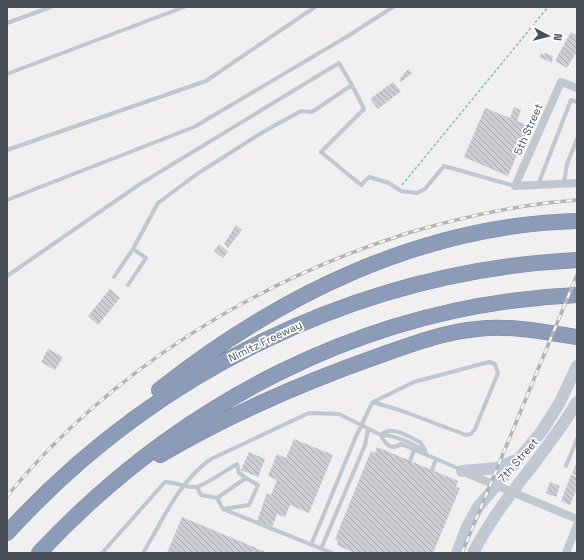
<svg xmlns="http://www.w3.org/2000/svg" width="584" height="560" font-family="'Space Grotesk',sans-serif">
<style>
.building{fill:url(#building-back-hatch)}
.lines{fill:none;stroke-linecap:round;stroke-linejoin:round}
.highway-casing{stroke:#7787a4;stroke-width:16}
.path{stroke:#7ec4aa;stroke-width:1.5;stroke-dasharray:3 2;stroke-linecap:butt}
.lane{stroke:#c1c7cf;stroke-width:4}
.street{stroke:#c1c7cf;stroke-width:8}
.secondary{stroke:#c2c8d3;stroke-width:12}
.highway{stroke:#8c9cb8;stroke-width:15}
.rail-casing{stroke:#b2b3b8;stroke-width:3.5}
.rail{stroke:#fff;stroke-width:2;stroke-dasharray:6;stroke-linecap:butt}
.labels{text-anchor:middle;stroke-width:3.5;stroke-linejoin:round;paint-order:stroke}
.street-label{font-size:11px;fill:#49505a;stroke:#fff}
</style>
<defs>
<pattern id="building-back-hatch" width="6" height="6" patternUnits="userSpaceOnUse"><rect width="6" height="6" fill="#cccdd3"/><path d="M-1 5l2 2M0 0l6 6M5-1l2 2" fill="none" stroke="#a8a9ae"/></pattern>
</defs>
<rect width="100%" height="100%" fill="#f1efef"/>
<!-- building -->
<path class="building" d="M571 32 577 36V51L567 68 555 61Z
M541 53 544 55 545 53 553 56 552 63 540 57Z
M408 69 412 73 401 82 399 80Z
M393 82 401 91 378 109 370 99Z
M514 107 521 110 517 121 529 126 508 176 464 157 485 108 510 118Z
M236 225 242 230 228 248 224 244Z
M219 244 228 252 223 258 214 251Z
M110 289 120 298 98 325 88 316Z
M48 349 63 357 55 370 41 362Z
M294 439 333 455 309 513 290 505 285 517 277 514 271 530 256 524 267 493 271 495 277 480 268 476 277 454 286 458Z
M377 447 458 481 456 487 460 488 433 553H354L337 545 338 541 335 539 371 451 375 453Z
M249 452 265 459 258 477 241 470Z
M577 461V476L572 474Z
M571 475 577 477V488L570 505 561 501Z
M550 482 560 486 556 497 546 493Z
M182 517 268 553H167Z"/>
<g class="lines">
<!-- highway casing -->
<g class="highway-casing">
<path id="highway" d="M159 390C279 295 422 225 577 221
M160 455C230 414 304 382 381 355 412 344 444 332 477 329 511 325 544 332 577 337
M7 533C154 372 358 271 577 260
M39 553C180 402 369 304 577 295"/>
</g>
<!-- path -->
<path class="path" d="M402 185 548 7"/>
<!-- lane -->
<path class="lane" d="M7 23 51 7
M7 74 184 7
M7 150 206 81 315 7
M564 183 567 164 577 139
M538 185 571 100 577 102
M7 200 194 127 348 36 393 7
M7 276 140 184 339 63 352 85
M114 277 133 249
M128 285 146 258 133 249 158 203 197 174 263 132 301 111 312 112 352 85 364 109 321 152 361 185 369 177 389 183 401 191 417 193 425 189 444 166 515 186
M381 435C392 434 422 446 428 456
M381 435C391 424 409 437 420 442L425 450
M410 461 414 450
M237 464 239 473 246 478
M566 466 577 439
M432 470 436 459
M197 487 201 495 217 498 246 478 258 485 249 505 223 509 217 498
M223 509 332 553
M311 545 357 434C363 424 366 413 373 402L405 412 466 435 471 434 475 429 498 373 495 364 489 362 414 382 373 402
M321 549 365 445 368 430
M102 553 165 482C177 482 184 488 196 487 204 486 228 469 237 464
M143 553C163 520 179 481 211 459L309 413 339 414 381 435C385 444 391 451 401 444L462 470"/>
<!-- street -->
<path class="street" d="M577 88 561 82 515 186 577 183
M464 472 577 519
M566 553 577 525"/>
<!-- secondary -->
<path class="secondary" d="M462 471 497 468 516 460
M457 553 467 527 478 507 542 431 560 402 577 366
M473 553C501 498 546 455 577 402"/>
<!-- highway -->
<use href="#highway" class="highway"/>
<!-- rail casing -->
<g class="rail-casing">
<path id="rail" d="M7 496C111 370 253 282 408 233 463 217 520 204 577 200
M462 553 577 275"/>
</g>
<!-- rail -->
<use href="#rail" class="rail"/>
</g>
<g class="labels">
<!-- street labels -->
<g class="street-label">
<text transform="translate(528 129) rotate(-66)" y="4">5th Street</text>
<text transform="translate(265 341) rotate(-26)" y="4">Nimitz Freeway</text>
<text transform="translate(518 460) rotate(-49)" y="4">7th Street</text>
</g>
</g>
<!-- border -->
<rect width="584" height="560" fill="none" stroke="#49505a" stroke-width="16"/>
<!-- north arrow -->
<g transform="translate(548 36) rotate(97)" stroke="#ffffff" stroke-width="3" paint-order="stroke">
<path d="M0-3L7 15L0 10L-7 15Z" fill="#49505a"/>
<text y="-6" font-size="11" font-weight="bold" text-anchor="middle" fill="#49505a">N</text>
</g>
</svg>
